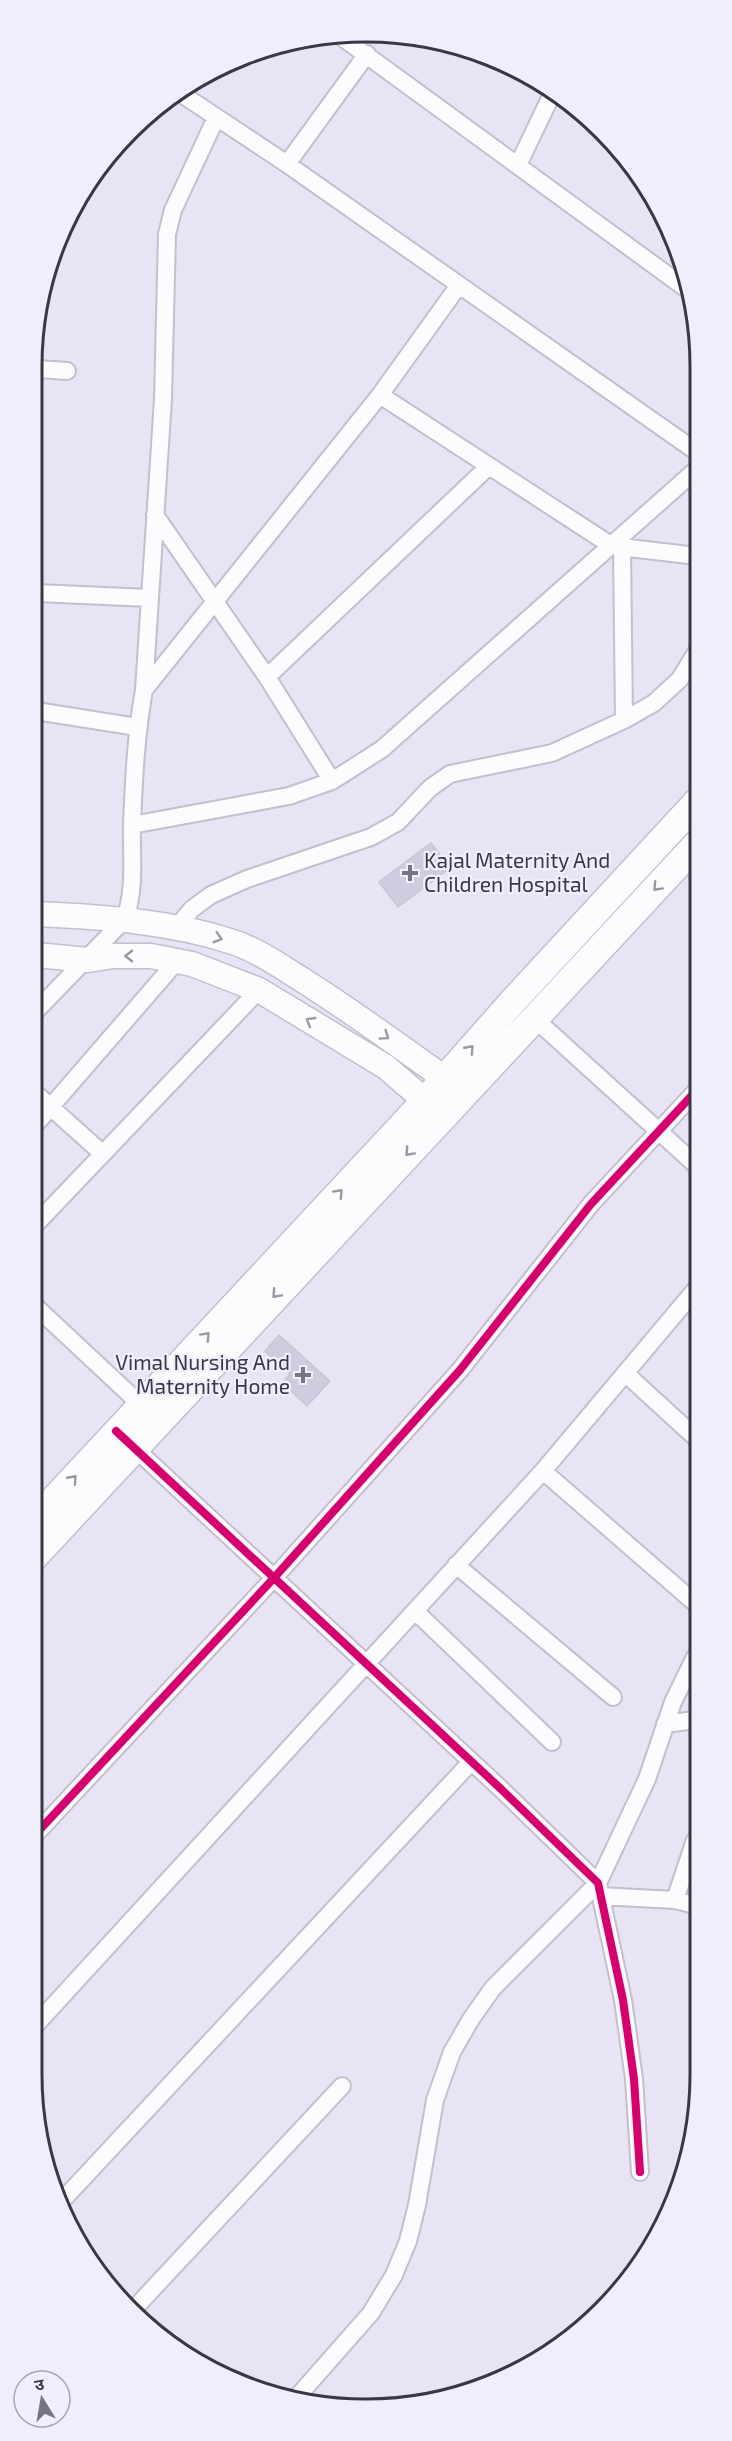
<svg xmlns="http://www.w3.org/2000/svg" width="732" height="2441" font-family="'Exo 2','Noto Sans Devanagari',sans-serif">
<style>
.building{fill:#d0cbdf;stroke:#cac7d5;stroke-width:1.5}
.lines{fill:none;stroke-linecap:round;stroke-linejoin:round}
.street-casing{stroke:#c3bfcd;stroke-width:20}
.secondary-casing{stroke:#c3bfcd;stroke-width:27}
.primary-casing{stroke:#c3bfcd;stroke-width:30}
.street{stroke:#fcfbfe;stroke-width:16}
.secondary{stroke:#fcfbfe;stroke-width:24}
.primary{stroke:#fcfbfe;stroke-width:27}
.cycleway-casing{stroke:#f1eefc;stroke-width:11}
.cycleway{stroke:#d6006c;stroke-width:8}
.oneway{stroke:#9b99a2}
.poi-dot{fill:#777483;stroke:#f1eefc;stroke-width:2}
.labels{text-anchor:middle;stroke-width:4.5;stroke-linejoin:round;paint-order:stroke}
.poi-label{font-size:21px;fill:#3a3745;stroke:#f1eefc;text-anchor:start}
.rim{fill:none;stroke:#3a3745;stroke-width:3}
</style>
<rect width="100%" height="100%" fill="#e8e4f5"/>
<!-- building -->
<path class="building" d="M431 843 450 868 398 907 379 882Z
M279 1335 330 1381 307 1406 282 1383 290 1374 265 1351Z"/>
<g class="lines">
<!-- street casing -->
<g class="street-casing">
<path id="street" d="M343 38 688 290
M177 91 287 164 697 452
M287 164 367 54
M518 165 553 92
M38 369 67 371
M380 395 612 546 697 556
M155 515 267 677 332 781
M622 548 624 720
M37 593 149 598
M267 677 489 466
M144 690 380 395 459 285
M36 711 137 727
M132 825 289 796 332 781 382 749 697 469
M176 928 192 909 211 895 247 879 371 837 398 822 430 788 450 774 552 753 624 720 654 703 680 679 697 651
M35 1012 125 919C136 887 131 856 132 823 134 778 136 734 144 690L163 399 167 234 173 210 216 118
M534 1018 696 1165
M35 1093 103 1154
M35 1125 177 961
M35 1225 259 990
M34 1305 141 1405
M625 1373 696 1438
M128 1442 501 1789 598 1883 623 2000 634 2079 640 2172
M543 1471 695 1603
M456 1565 613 1697
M415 1611 552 1742
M665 1724 695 1720
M32 1838 273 1579 460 1370 591 1204 696 1091
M600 1896 675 1900 695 1905
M675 1900 695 1840
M32 2029 543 1471 696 1289
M58 2205 470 1763
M133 2310 342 2086
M298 2396 371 2313 394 2275 408 2241 417 2205 435 2100 452 2052 471 2019 493 1988 598 1883 647 1779 673 1702 695 1657"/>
</g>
<!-- secondary casing -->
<g class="secondary-casing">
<path id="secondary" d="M36 914C103 917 169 921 233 942 257 950 280 966 301 979 350 1010 397 1044 444 1078L459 1091
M36 955 88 960 114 956H151L192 964 259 990 386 1067 438 1112"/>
</g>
<!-- primary casing -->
<g class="primary-casing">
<path id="primary" d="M33 1522 425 1101 515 999 697 802
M33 1558 697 844"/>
</g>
<!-- street -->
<use href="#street" class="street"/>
<!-- secondary -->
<use href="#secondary" class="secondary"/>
<!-- primary -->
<use href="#primary" class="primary"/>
<!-- cycleway casing -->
<g class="cycleway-casing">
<path id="cycleway" d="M116 1431 501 1789 598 1883 623 2000 634 2079 640 2172
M32 1838 273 1579 460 1370 591 1204 696 1091"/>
</g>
<!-- cycleway -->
<use href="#cycleway" class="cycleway"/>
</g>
<!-- one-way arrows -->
<defs><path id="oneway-chevron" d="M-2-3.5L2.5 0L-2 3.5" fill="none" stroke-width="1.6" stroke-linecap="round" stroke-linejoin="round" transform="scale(1.5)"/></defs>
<g class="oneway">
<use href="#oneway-chevron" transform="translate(657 887) rotate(133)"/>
<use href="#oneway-chevron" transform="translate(218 938) rotate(16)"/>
<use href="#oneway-chevron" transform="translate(129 956) rotate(-180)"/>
<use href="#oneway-chevron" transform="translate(310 1021) rotate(-149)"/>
<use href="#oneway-chevron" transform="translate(385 1036) rotate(35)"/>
<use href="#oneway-chevron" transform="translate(470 1049) rotate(-48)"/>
<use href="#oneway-chevron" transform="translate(409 1152) rotate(133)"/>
<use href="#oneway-chevron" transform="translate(339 1193) rotate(-47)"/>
<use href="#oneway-chevron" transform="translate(276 1294) rotate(133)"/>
<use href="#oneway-chevron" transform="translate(206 1336) rotate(-47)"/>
<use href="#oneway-chevron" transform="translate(73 1479) rotate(-48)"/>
</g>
<!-- markers -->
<g class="poi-dot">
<path d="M407 864h6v6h6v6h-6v6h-6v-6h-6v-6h6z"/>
<path d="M300 1366h6v6h6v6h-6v6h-6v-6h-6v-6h6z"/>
</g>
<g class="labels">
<!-- poi labels -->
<g class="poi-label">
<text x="424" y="868">Kajal Maternity And<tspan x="424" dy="24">Children Hospital</tspan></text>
<text x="290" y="1370" text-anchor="end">Vimal Nursing And<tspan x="290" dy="24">Maternity Home</tspan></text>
</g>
</g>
<!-- crop -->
<path d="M0 0H732V2441H0ZM366 42H366A324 324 0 0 1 690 366V2075A324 324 0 0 1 366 2399H366A324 324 0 0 1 42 2075V366A324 324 0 0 1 366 42Z" fill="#f1eefc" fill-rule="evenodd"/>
<path class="rim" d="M366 42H366A324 324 0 0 1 690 366V2075A324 324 0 0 1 366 2399H366A324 324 0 0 1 42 2075V366A324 324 0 0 1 366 42Z"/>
<!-- north arrow -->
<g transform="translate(42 2399) rotate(349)"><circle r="28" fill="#f1eefc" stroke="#a8a5b3" stroke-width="1.5"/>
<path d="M0-4.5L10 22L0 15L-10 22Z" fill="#777483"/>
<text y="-9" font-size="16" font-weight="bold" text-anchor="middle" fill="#3a3745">उ</text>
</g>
</svg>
